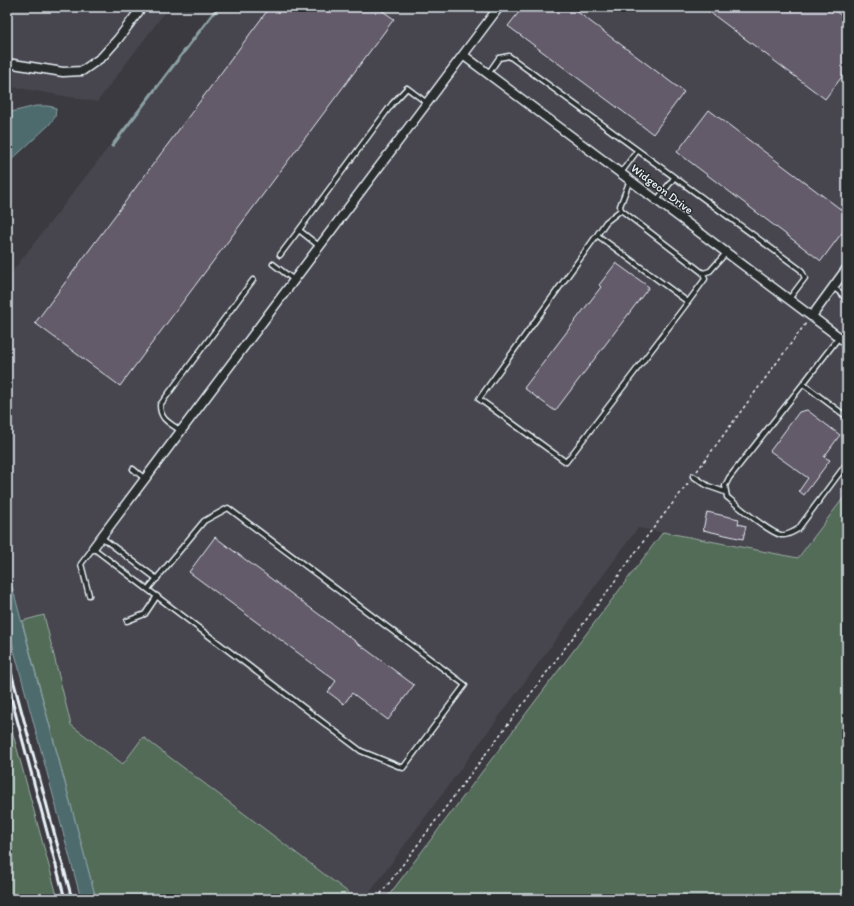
<svg xmlns="http://www.w3.org/2000/svg" width="854" height="906" font-family="Itim,sans-serif">
<style>
.built{fill:#47444d}
.green{fill:#536c59;stroke:#9eaea8}
.water{fill:#4d6b6d;stroke:#8ba1a5}
.lines{fill:none;stroke-linecap:round;stroke-linejoin:round}
.stream{stroke:#8ba1a5;stroke-width:3}
.building{fill:#645a6b;stroke:#e8f1f8}
.lane-casing{stroke:#e8f1f8;stroke-width:7}
.street-casing{stroke:#e8f1f8;stroke-width:11}
.path{stroke:#e8f1f8;stroke-width:1.5;stroke-dasharray:3 3;stroke-linecap:butt}
.lane{stroke:#2a2d2e;stroke-width:4}
.street{stroke:#2a2d2e;stroke-width:8}
.rail{stroke:#e8f1f8;stroke-width:3}
.labels{text-anchor:middle;stroke-width:3;stroke-linejoin:round;paint-order:stroke}
.street-label{font-size:12px;fill:#e8f1f8;stroke:#2a2d2e}
</style>
<rect width="100%" height="100%" fill="#3b3a40"/>
<filter id="ink" filterUnits="userSpaceOnUse"><feTurbulence type="fractalNoise" baseFrequency=".025" numOctaves="2"/><feDisplacementMap in="SourceGraphic" scale="8" xChannelSelector="R" yChannelSelector="G"/><feConvolveMatrix kernelMatrix="1 2 1 2 8 2 1 2 1" color-interpolation-filters="sRGB"/></filter>
<g filter="url(#ink)">
<!-- built -->
<path class="built" d="M7 7H169L97 102 7 86Z
M217 7H847V493L798 558 638 528 365 899H357L143 738 123 764 71 725 44 615 22 621 7 567V278Z"/>
<!-- green -->
<path class="green" d="M847 493V899H386L663 532 798 558Z
M44 615 71 725 123 764 143 737 357 899H96L22 621Z
M7 712 58 899H7Z"/>
<!-- water -->
<path class="water" d="M36 106H47L53 107 56 109 55 117 49 125 7 164V113Z
M7 567 96 899H81L7 624Z"/>
<g class="lines">
<!-- stream -->
<path class="stream" d="M112 146 218 7"/>
</g>
<!-- building -->
<path class="building" d="M270 7H377L394 19 120 386 35 323Z
M523 7H571L684 92 653 134 508 26Z
M703 7H830L847 20V70L825 99Z
M709 110 847 214V226L821 261 677 152Z
M616 263 649 287 555 411 524 388 601 287 599 285Z
M807 410 840 435 824 457 830 460 804 495 799 491 808 478 770 451 799 412Z
M707 512 739 519 738 524 746 526 743 539 703 530Z
M215 537 414 685 388 720 352 693 344 704 328 692 336 681 189 572Z"/>
<g class="lines">
<!-- lane casing -->
<g class="lane-casing">
<path id="lane" d="M487 7 496 11
M488 74 499 58 509 56 801 270 805 278 789 299
M621 173 637 151
M630 180 620 206 621 210 703 273 710 271 726 253
M657 200 674 178
M621 210 606 222 597 235 688 302 705 279 703 273
M597 235 479 399 566 462 688 302
M319 246 299 230 392 104 407 88 427 103
M280 255 299 230
M273 264 294 280
M833 287 842 294 847 302
M839 337 803 384 847 417
M803 384 729 478 725 486 727 497C738 506 768 532 781 535 787 536 793 532 798 529L847 463
M181 431C170 423 160 420 160 405L253 280
M133 469 145 479
M693 476 708 486 725 492
M101 537 157 579
M89 595 81 564 93 548 361 751 403 768 465 685 228 508 204 521 148 589
M127 621 145 614 157 596"/>
</g>
<!-- street casing -->
<g class="street-casing">
<path id="street" d="M463 55 847 343
M7 63 63 72 82 71 102 57 118 39 142 7
M812 316 847 268
M93 548 499 7"/>
</g>
<!-- path -->
<path class="path" d="M697 471 806 323
M377 899 607 592 648 535 690 481"/>
<!-- lane -->
<use href="#lane" class="lane"/>
<!-- street -->
<use href="#street" class="street"/>
<!-- rail -->
<path class="rail" d="M7 657 72 899
M7 682 65 899"/>
</g>
</g>
<g class="labels">
<!-- street labels -->
<g class="street-label">
<text transform="translate(662 189) rotate(37)" y="4">Widgeon Drive</text>
</g>
</g>
<!-- margin -->
<rect width="854" height="906" fill="none" stroke="#2a2d2e" stroke-width="24"/>
<rect x="12" y="12" width="830" height="882" fill="none" stroke="#e8f1f8" stroke-width="1.5" filter="url(#ink)"/>
</svg>
